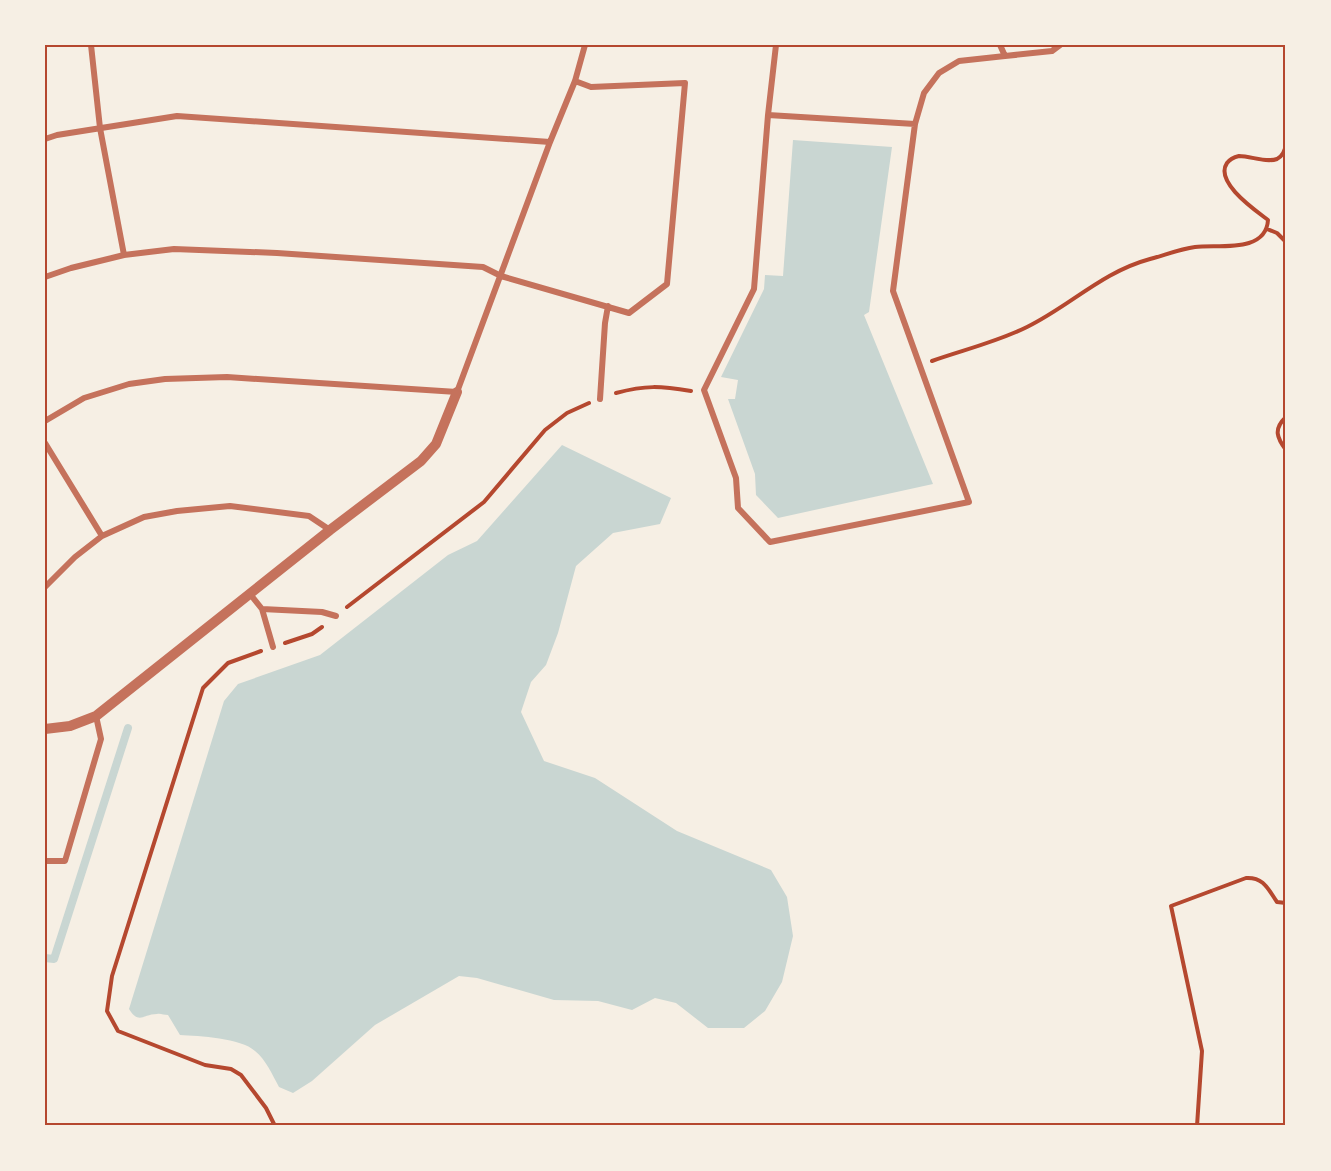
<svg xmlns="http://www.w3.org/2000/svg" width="1331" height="1171" font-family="'Fira Sans Condensed',sans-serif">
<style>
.water{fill:#c9d6d2}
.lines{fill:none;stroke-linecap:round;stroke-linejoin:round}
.stream{stroke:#c9d6d2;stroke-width:8}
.path{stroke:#b5482f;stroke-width:4}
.minor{stroke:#c5725c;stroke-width:6}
.tertiary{stroke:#c5725c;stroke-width:10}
.neatline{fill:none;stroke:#b5482f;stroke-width:2}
</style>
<rect width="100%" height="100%" fill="#f6efe4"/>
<!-- water -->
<path class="water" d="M793 140 892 147 869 312 864 315 933 484 778 518 756 495 755 474 728 399H735L738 380 721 377 764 289 765 275 783 276Z
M562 445 671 498 660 524 613 533 576 566 558 633 546 665 531 682 521 712 544 761 595 778 677 831 771 870 787 897 793 936 782 982 765 1011 744 1028H708L676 1003 655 998 632 1010 598 1001 554 1000 477 978 459 976 375 1025 312 1081 293 1093 279 1087C272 1074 266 1060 255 1051 241 1038 199 1036 180 1035L168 1015C164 1015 160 1013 157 1014 143 1014 139 1025 129 1009L224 701 238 684 320 655 448 555 477 541Z"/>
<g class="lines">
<!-- stream -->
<path class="stream" d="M45 958 54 959 128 728"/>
<!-- path -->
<path class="path" d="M1267 229 1277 233 1286 242
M932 361C963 350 997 342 1027 327 1070 306 1102 272 1150 259 1165 255 1180 249 1195 247 1217 244 1266 254 1268 220 1255 210 1214 182 1227 163 1230 159 1235 157 1239 156 1251 156 1266 163 1277 159 1283 156 1285 151 1286 144
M616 393C646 385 660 386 691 391
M1286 417C1273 429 1277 438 1286 450
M347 607 484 502 545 430 567 413 589 403
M285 643 312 634 322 627
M261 651 228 663 203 688 112 976 107 1011 118 1031 205 1065 231 1069 241 1075 266 1108 275 1126
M1197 1126 1202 1051 1171 906 1246 878C1264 877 1268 889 1277 902L1286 903"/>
<!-- minor -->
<path class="minor" d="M91 45 100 128 124 255
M776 45 768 115 754 289 704 390 736 478 738 508 770 542 969 502 893 291 915 124 924 93 939 73 959 61 1005 56 1000 45
M1005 56 1052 51 1060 45
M768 115 915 124
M45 139 57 135 177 116 550 142
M45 277 71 268 124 255 174 249 277 253 483 267 501 276 629 313 667 284 685 83 591 87 575 81
M600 399 605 323 608 306
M45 421 84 398 129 384 165 379 227 377 457 392 550 142 575 81 585 45
M45 443 102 536
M45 587 75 557 102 536 144 517 177 511 230 506 309 516 330 530
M250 594 262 609 322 612 336 616
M262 609 273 647
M45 861H65L101 739 96 716"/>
<!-- tertiary -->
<path class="tertiary" d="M45 729 70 726 96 716 330 530 421 461 436 444 457 392"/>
</g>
<!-- border -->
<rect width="1331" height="1171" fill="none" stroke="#f6efe4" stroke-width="93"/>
<rect x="46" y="46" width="1238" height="1078" class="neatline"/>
</svg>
